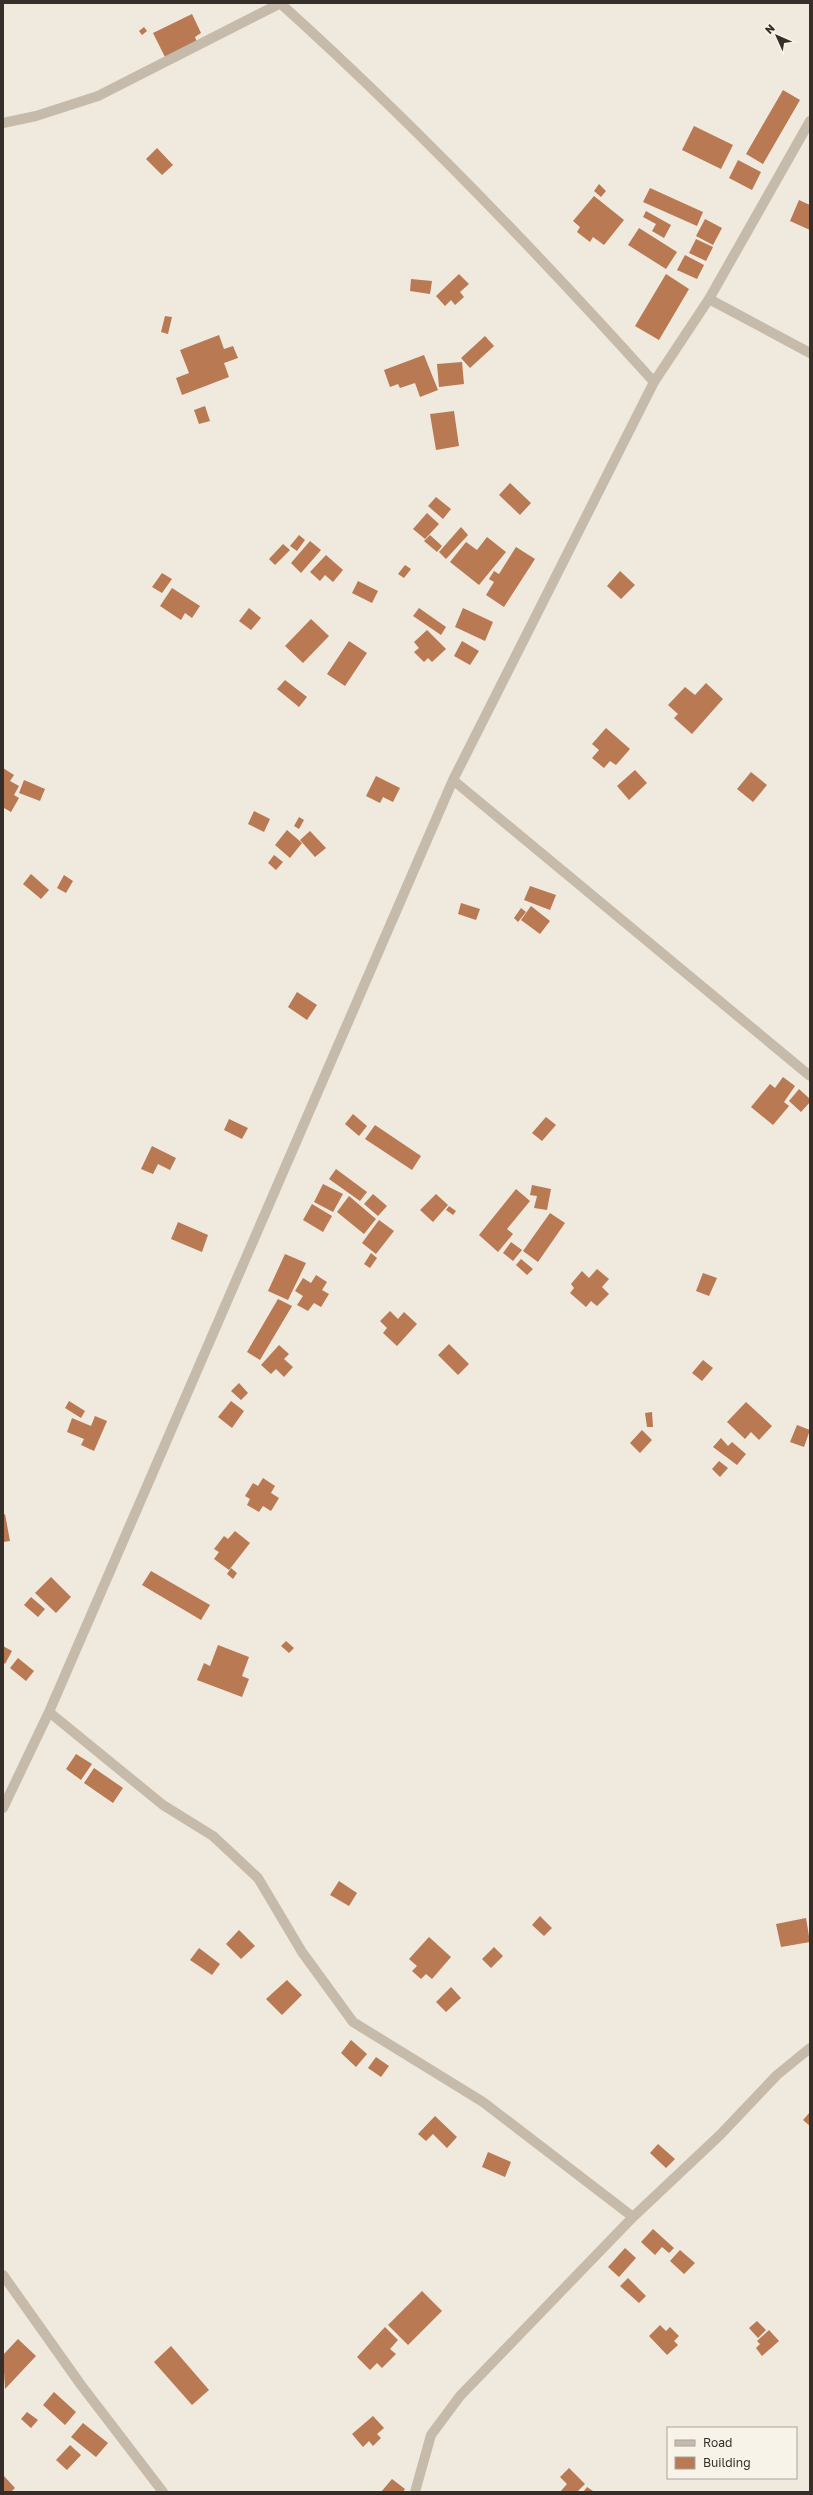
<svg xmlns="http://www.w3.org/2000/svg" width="813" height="2495" font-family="'Golos Text',sans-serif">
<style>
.building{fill:#b87953}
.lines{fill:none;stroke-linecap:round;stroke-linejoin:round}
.minor{stroke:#c6bbab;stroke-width:10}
</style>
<rect width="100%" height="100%" fill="#efe9de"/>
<!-- building -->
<path class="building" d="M192 14 201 33 195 37 197 42 165 57 153 33Z
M144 27 147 31 142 35 139 31Z
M783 90 800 100 763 164 746 154Z
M694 126 733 145 721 169 682 150Z
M157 148 173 165 162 175 146 159Z
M738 160 761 172 752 190 729 178Z
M599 184 606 191 601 197 594 191Z
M650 188 703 212 697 226 643 202Z
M594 196 624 220 604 245 593 237 590 242 577 232 580 227 573 221Z
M799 200 810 205V230L790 221Z
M646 211 671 225 664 238 652 231 656 224 643 217Z
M705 219 722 228 713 245 696 236Z
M639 228 677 252 666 269 628 245Z
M696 239 713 247 706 261 689 253Z
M685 255 704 265 697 279 677 270Z
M459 274 469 284 460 292 464 297 455 305 451 300 445 306 436 296Z
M666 274 689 289 659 340 635 326Z
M411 279 432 281 430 294 410 291Z
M165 316 172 317 168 334 161 332Z
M219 335 224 349 233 346 238 358 224 363 229 377 182 395 176 378 189 373 180 350Z
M485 336 494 346 470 368 461 358Z
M424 355 438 390 420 397 415 383 400 388 398 384 390 387 384 370Z
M462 362 464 384 439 387 437 364Z
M205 406 210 421 199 424 194 410Z
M454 411 459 446 436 450 430 414Z
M510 483 531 503 520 515 499 495Z
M436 497 451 509 443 519 428 506Z
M427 513 439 524 425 539 413 529Z
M461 527 468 535 446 559 439 552Z
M299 535 305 540 297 551 290 546Z
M430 535 442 546 437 552 424 541Z
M487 537 506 552 479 585 450 562 466 542 477 550Z
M310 541 321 550 301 573 291 563Z
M283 544 290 550 275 565 269 559Z
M516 547 535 559 504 607 486 595 494 582 489 579 494 571 499 574Z
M326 555 343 570 333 582 325 575 320 581 310 572Z
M405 565 411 569 404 578 398 574Z
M620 571 635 585 621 599 607 586Z
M162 573 172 579 162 593 152 587Z
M358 581 378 591 372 603 352 593Z
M172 588 200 606 192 618 185 613 181 620 160 606Z
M249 608 261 618 251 630 239 621Z
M419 608 446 627 441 635 413 616Z
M463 608 493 622 485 641 455 627Z
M311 619 329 636 303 663 285 646Z
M427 630 446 649 432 662 428 658 424 662 414 652 419 648 414 642Z
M349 641 367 653 345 686 327 674Z
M462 641 479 651 470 665 454 656Z
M285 680 307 697 299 707 277 689Z
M706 683 723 699 692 734 674 718 678 714 668 705 685 687 695 695Z
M606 728 630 749 616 765 610 761 604 768 592 758 599 750 592 744Z
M3 768 14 775 10 781 19 786 14 795 19 798 11 812 4 808 3 810Z
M635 770 647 783 629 800 617 786Z
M751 772 767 785 753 802 737 789Z
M376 776 400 788 393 802 383 797 380 803 366 796Z
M24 780 45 789 40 801 19 793Z
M254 811 270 819 264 832 248 824Z
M299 817 304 820 299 829 294 826Z
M287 830 302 843 290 858 275 845Z
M310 831 326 848 315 857 300 840Z
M274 855 283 862 276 870 268 863Z
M31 874 49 890 41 899 23 884Z
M64 875 73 881 66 893 57 888Z
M530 886 556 895 550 910 524 900Z
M461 903 480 909 476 920 458 914Z
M531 906 550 921 540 934 521 920Z
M521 908 526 912 518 922 514 918Z
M297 992 317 1005 307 1020 288 1007Z
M783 1077 795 1086 784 1102 789 1106 773 1125 751 1107 770 1084 775 1088Z
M799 1089 810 1099V1102L801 1112 789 1101Z
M353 1114 367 1126 359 1136 345 1124Z
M546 1117 556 1125 542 1141 532 1133Z
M229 1119 248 1128 242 1139 224 1130Z
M375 1125 421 1156 412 1170 365 1139Z
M152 1146 176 1158 170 1170 158 1164 153 1174 141 1169Z
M336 1169 367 1192 360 1201 329 1179Z
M323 1184 343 1194 333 1212 314 1202Z
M532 1185 551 1189 547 1210 534 1208 537 1196 530 1195Z
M516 1189 530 1201 507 1229 513 1234 498 1252 479 1235Z
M373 1194 387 1206 378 1216 364 1204Z
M436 1194 448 1205 433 1222 420 1210Z
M349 1196 376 1219 364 1234 337 1212Z
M312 1204 332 1216 323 1232 303 1220Z
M449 1206 456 1211 453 1215 446 1210Z
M550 1213 565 1223 538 1262 523 1251Z
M379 1220 394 1231 376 1254 362 1243Z
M178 1222 208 1235 202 1252 171 1239Z
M511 1242 522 1250 513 1261 503 1253Z
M371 1253 377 1258 370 1268 364 1264Z
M285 1254 306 1263 288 1300 268 1291Z
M521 1259 533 1269 527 1275 516 1265Z
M597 1269 609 1279 602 1287 609 1294 597 1306 591 1301 586 1307 570 1293 574 1288 571 1284 582 1271 589 1278Z
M703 1273 717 1278 709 1296 696 1291Z
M316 1275 327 1282 322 1290 329 1294 321 1307 314 1303 308 1311 297 1305 303 1296 295 1291 303 1278 311 1283Z
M278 1299 292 1306 260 1360 247 1352Z
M390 1311 398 1319 404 1312 417 1324 397 1346 383 1333 387 1328 380 1321Z
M449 1344 469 1364 458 1375 438 1355Z
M279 1345 289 1354 284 1359 293 1367 284 1377 276 1369 271 1374 261 1365Z
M703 1360 713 1368 702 1381 692 1373Z
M239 1383 248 1393 241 1400 231 1391Z
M69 1401 85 1411 81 1418 65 1408Z
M231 1401 244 1411 232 1428 218 1417Z
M746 1402 772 1426 759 1440 751 1432 745 1439 727 1422Z
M652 1412 653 1427H647L645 1413Z
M95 1416 107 1421 94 1451 81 1445 84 1439 67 1432 72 1418 91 1426Z
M797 1425 810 1430 804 1447 790 1442Z
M642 1430 652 1440 640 1453 630 1443Z
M721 1438 728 1446 732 1442 746 1454 737 1465 713 1447Z
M719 1461 728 1468 720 1477 712 1469Z
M263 1478 275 1486 271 1493 279 1498 271 1511 263 1506 259 1512 247 1505 250 1499 245 1496 253 1483 258 1486Z
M5 1514 10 1541 3 1542V1515Z
M235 1531 250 1543 229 1570 214 1559 219 1552 214 1549 224 1536 228 1539Z
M231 1568 237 1573 233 1579 227 1574Z
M151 1571 210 1605 201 1620 142 1585Z
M51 1577 71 1597 56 1613 35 1593Z
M31 1597 45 1609 38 1617 24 1605Z
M286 1641 294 1648 289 1653 281 1646Z
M218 1645 249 1657 242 1676 249 1679 242 1697 197 1680 204 1663 210 1666Z
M3 1646 12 1651 5 1664 3 1662Z
M18 1658 34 1671 26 1681 10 1668Z
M76 1754 92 1764 81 1780 66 1769Z
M94 1768 123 1788 113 1803 84 1783Z
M339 1881 357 1893 349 1906 330 1895Z
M540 1916 552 1928 544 1936 532 1925Z
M806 1918 810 1942 781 1947 776 1924Z
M239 1930 255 1946 241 1959 226 1944Z
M429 1937 451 1957 432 1979 426 1974 421 1979 412 1971 417 1966 409 1959Z
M494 1947 503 1956 491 1968 482 1959Z
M199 1948 220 1964 212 1975 190 1960Z
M287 1980 302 1995 282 2015 266 1999Z
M451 1987 461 1998 446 2012 436 2002Z
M351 2040 367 2054 356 2067 341 2053Z
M376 2057 389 2066 381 2077 368 2068Z
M810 2112V2126L803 2120Z
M435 2116 457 2137 447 2148 433 2134 426 2141 418 2134Z
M658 2144 675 2159 666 2168 650 2153Z
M488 2152 511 2162 505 2177 482 2167Z
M653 2229 674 2248 669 2253 662 2247 655 2255 641 2242Z
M625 2248 636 2258 619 2277 608 2267Z
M680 2250 695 2263 684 2274 670 2261Z
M628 2278 646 2296 639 2303 620 2286Z
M422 2291 442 2311 408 2345 388 2325Z
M757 2321 766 2330 758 2338 749 2328Z
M660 2325 666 2331 670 2327 679 2336 674 2341 678 2345 667 2355 649 2336Z
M385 2327 398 2340 390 2349 396 2354 382 2368 377 2363 370 2370 357 2357Z
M769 2330 779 2341 762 2356 756 2348 760 2344 757 2341Z
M18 2339 36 2356 5 2389 3 2355Z
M171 2346 209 2390 192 2405 154 2362Z
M54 2392 76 2412 65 2425 43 2405Z
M27 2412 38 2420 31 2428 21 2419Z
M373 2416 384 2428 377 2434 381 2438 373 2446 369 2441 363 2447 352 2434Z
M83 2423 108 2443 96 2457 71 2437Z
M70 2445 81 2455 67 2470 56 2460Z
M569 2468 585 2484 577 2492H560L567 2484 560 2477Z
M4 2476 15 2488 11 2492H3Z
M392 2479 405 2489 403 2492H381Z
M587 2487 593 2491V2492H583Z"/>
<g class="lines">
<!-- minor -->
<path class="minor" d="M280 3C412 122 535 250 654 382
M3 123 36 116 98 96 281 3
M709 299 810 353
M453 780 810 1076
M49 1712 163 1805 213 1836 258 1878 302 1952 353 2022 483 2102 633 2217
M3 1808 49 1712 453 780 654 382 709 299 810 121
M3 2275 81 2385 163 2492
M415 2492 431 2435 460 2396 633 2217 720 2135 777 2075 810 2048"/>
</g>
<!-- border -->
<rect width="813" height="2495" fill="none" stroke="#352e29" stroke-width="8"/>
<!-- legend -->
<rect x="667" y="2427" width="130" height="52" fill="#f7f3e9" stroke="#a9a49c"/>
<rect x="675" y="2440" width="20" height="6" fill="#c6bbab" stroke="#a9a49c"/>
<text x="703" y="2447" font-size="12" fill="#352e29">Road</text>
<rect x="675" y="2457" width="20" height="12" fill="#b87953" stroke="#a9a49c"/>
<text x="703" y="2467" font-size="12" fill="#352e29">Building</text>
<!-- north arrow -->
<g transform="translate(777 36) rotate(315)" stroke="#f7f3e9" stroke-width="3" paint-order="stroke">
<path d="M0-3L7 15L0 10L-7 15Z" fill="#352e29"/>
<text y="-6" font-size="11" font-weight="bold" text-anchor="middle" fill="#352e29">N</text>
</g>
</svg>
